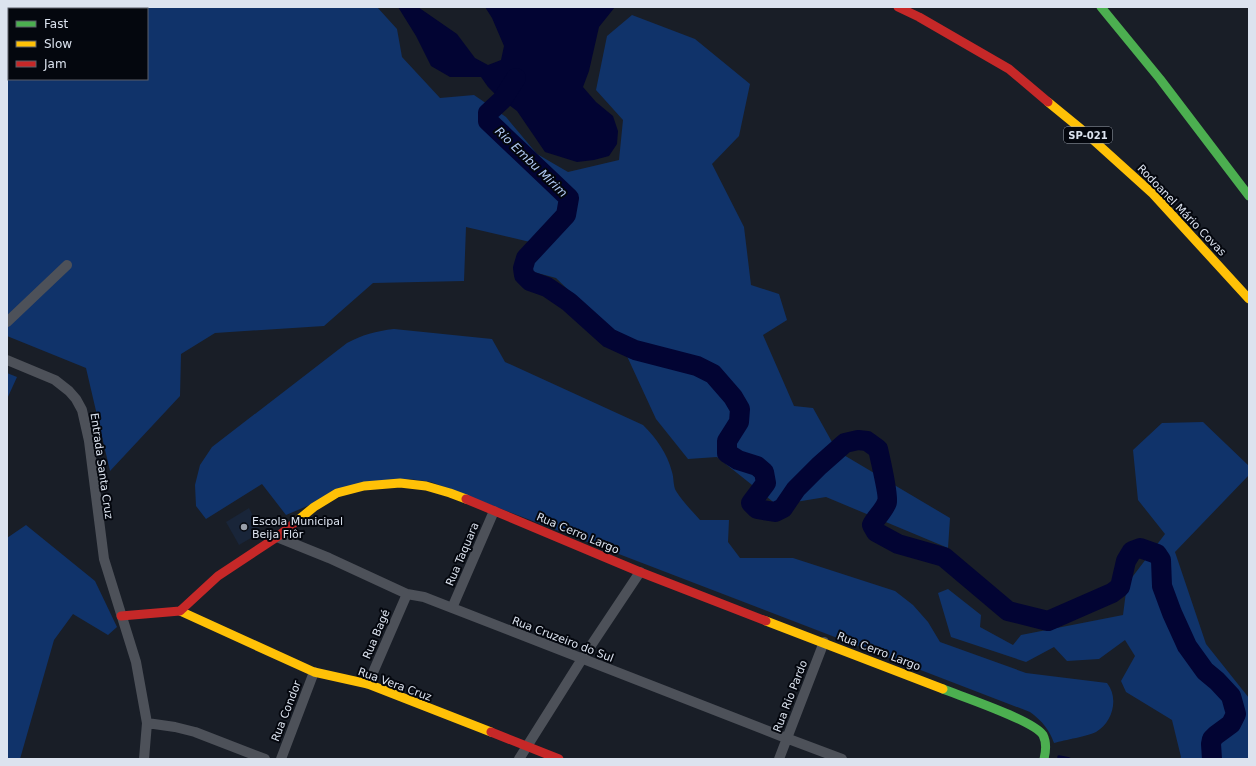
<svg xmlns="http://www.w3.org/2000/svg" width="1256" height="766" font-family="'DejaVu Sans',sans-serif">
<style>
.built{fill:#192539}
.green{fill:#10336a;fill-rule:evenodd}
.water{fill:#020433}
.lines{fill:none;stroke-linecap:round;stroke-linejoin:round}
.stream{stroke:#020433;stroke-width:3.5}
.river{stroke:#020433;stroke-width:20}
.street{stroke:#4d5159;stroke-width:10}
.fast{stroke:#4caf50;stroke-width:9}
.slow{stroke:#ffc107;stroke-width:9}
.jam{stroke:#c62828;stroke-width:9}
.poi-dot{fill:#989ea9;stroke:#04070e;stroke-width:1.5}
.labels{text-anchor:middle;stroke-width:4;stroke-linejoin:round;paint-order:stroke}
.shield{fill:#04070e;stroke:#9ba1ac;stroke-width:1}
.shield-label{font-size:10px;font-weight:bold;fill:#dce3ef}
.street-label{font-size:11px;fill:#dce3ef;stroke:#04070e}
.poi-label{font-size:11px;fill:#dce3ef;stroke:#04070e;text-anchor:start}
.water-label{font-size:12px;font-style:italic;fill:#b3ccf5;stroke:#04070e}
</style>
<rect width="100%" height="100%" fill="#191e27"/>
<!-- built -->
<path class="built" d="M249 508 261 532 239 545 226 522Z"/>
<!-- green -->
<path class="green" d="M7 7H377L397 29 402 57 440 98 474 95 506 117 537 154 568 172 619 160 623 120 596 90 607 36 632 15 695 39 750 84 739 136 712 164 744 227 751 285 779 294 787 320 763 335 794 406 813 408 837 451 950 518 948 548 826 497 777 505 717 457 688 459 656 419 620 341 556 278 530 271V242L466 227 464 281 373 283 324 326 215 333 181 354 180 396 110 471 86 368 7 336ZM9 9H147V79H9Z
M394 329 492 339 505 362 643 425C657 439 667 453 672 472 674 478 673 486 676 491 682 501 692 511 700 520H729L728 542 740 558H793L895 591 913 605 928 622 940 642 1026 673 1107 683C1119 698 1113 722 1096 732 1088 736 1065 740 1054 743 1049 729 1042 721 1030 712L431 482 410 479 319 501 286 515 262 484 206 519 196 506 195 485 200 465 212 447 347 343C362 335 376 331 394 329Z
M7 373 17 377 7 399Z
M1203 422 1249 466V475L1175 552 1206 644 1249 698V759H1180L1181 757 1172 720 1126 692 1121 681 1135 656 1125 640 1099 659 1067 661 1054 647 1026 662 951 637 938 593 948 589 981 615 980 627 1013 645 1021 635 1123 615 1127 584 1165 534 1138 500 1133 450 1162 423Z
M26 525 95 581 117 627 108 635 73 614 54 640 20 759H7V584L8 579 7 568V538Z"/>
<!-- water -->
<path class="water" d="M398 7H418L457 34 475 58 488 65 501 60 504 46 492 18 485 7H615L599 27 589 71 583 87 596 102 613 116 618 131 617 144 609 156 594 160 577 162 545 152 517 111 498 97 488 87 481 77H450L431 66 416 36Z"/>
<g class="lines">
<!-- stream -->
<path class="stream" d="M1059 757 1069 759"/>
<!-- river -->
<path class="river" d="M516 78 502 100 488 113V121L569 198 566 215 526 258 523 268 524 275 530 281 547 287 569 302 609 338 635 350 697 366 713 374 733 397 740 409 739 422 727 441V453L738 460 757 466 764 472 766 483 751 503 757 509 775 512 783 508 796 489 819 466 845 443 858 440 867 441 878 449C880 458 889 496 887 502 884 511 876 517 872 525L876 532 898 544 944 557 1008 611 1048 621 1112 593 1120 587 1126 561 1132 551 1140 548 1157 554 1161 560 1162 586 1172 613 1187 646 1205 671 1217 681 1231 696 1236 714 1231 724 1216 735 1212 739 1211 744 1212 759"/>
<!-- street -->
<path class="street" d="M7 322 67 265
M7 360 55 380 69 391 76 399 82 410 89 441 104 559 136 662 147 723 144 759
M277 537 329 558 407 594 424 597 786 738 842 759
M452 608 494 511
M368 684 407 594
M147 723 175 727 195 732 265 759
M281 759 314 672
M519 759 582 659 640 572
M779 759 824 642"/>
<!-- fast -->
<path class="fast" d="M1101 7 1160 79 1249 196
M943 689C963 697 1033 720 1043 735 1047 743 1046 751 1044 759"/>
<!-- slow -->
<path class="slow" d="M1048 102 1081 129 1153 194 1249 299
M297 521 314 507 337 493 364 486 400 483 426 486 450 493 466 499
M180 611 314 672 368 684 491 732
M766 621 943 689"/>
<!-- jam -->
<path class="jam" d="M898 7 919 17 1009 69 1048 102
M466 499 640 572 766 621
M121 616 180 611 218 576 277 537 297 521
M491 732 559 759"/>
</g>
<!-- markers -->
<circle class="poi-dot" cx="244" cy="527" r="4"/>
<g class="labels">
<!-- shield labels -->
<rect class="shield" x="1064" y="127" width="48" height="16" rx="3"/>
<g class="shield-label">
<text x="1088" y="139">SP-021</text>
</g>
<!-- street labels -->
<g class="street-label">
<text transform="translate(1182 210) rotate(46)" y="4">Rodoanel Mário Covas</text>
<text transform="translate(102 466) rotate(82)" y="4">Entrada Santa Cruz</text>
<text transform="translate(578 533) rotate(23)" y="4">Rua Cerro Largo</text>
<text transform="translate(462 554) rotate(-67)" y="4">Rua Taquara</text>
<text transform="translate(376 634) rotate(-67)" y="4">Rua Bagé</text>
<text transform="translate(563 639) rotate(21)" y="4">Rua Cruzeiro do Sul</text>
<text transform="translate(879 651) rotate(21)" y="4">Rua Cerro Largo</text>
<text transform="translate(395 684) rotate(20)" y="4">Rua Vera Cruz</text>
<text transform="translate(790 696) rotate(-69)" y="4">Rua Rio Pardo</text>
<text transform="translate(286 711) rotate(-69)" y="4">Rua Condor</text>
</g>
<!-- poi labels -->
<g class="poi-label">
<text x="252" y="525">Escola Municipal<tspan x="252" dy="13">Beija Flôr</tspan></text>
</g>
<!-- water labels -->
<g class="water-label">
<text transform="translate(531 162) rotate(44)" y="4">Rio Embu Mirim</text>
</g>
</g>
<!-- border -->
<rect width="1256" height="766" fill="none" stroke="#dce3ef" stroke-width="16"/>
<!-- legend -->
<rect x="8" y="8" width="140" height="72" fill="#04070e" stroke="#5a5f68"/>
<rect x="16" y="21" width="20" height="6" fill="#4caf50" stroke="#5a5f68"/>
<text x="44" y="28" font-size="12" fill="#dce3ef">Fast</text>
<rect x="16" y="41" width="20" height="6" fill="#ffc107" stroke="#5a5f68"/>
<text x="44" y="48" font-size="12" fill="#dce3ef">Slow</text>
<rect x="16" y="61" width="20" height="6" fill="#c62828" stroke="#5a5f68"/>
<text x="44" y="68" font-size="12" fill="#dce3ef">Jam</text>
</svg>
